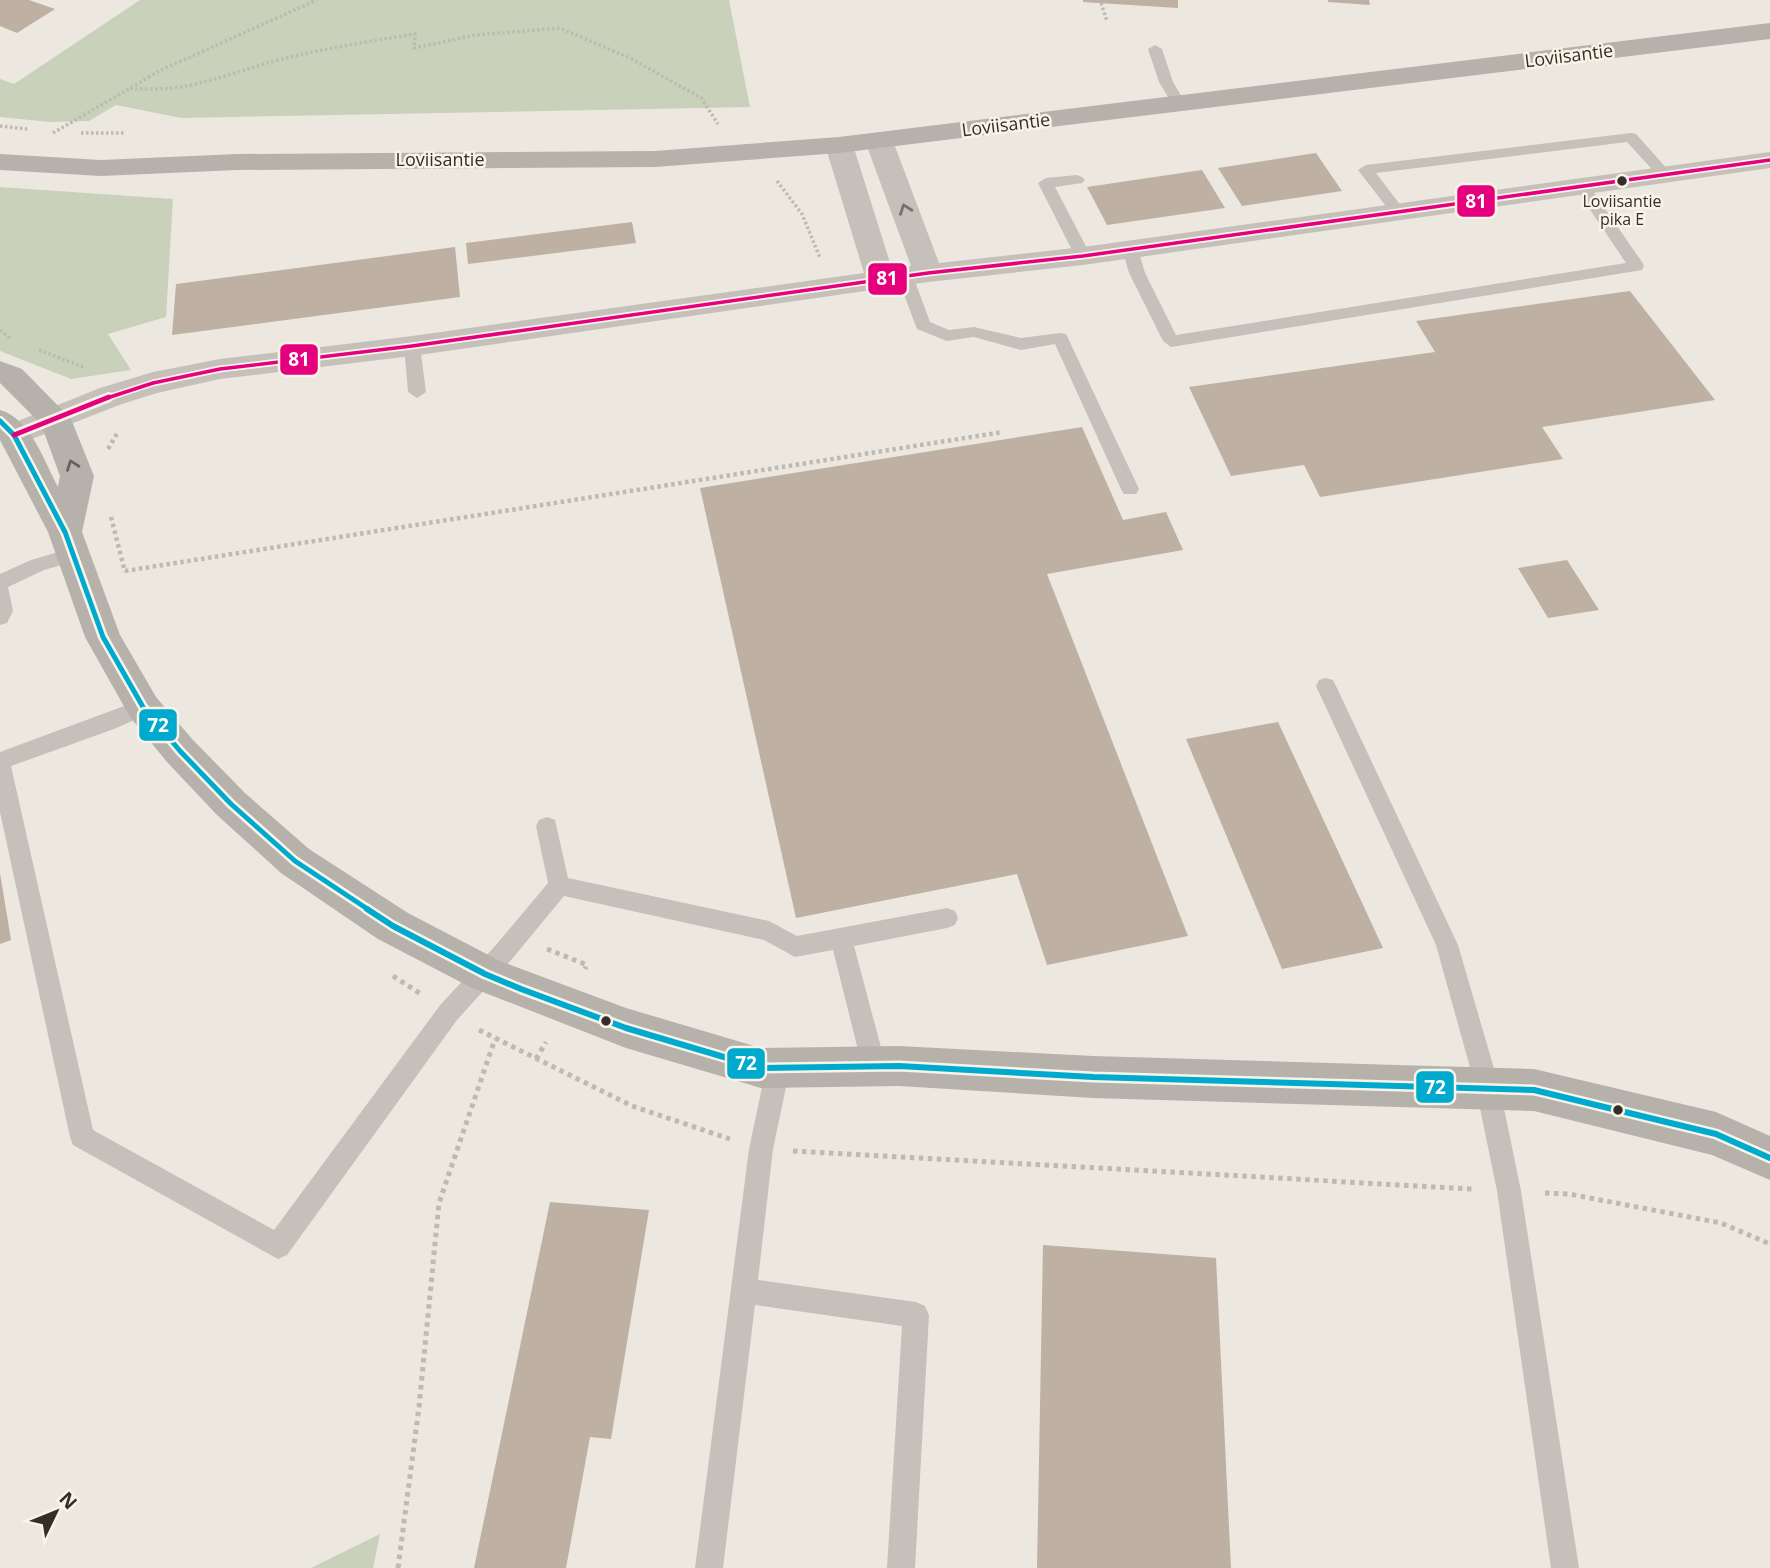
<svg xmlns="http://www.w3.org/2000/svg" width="1770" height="1568" font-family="'Open Sans',sans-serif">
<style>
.green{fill:#c9d1bb}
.building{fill:#beb0a3}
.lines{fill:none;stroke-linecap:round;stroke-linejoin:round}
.path-far2{stroke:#beb9b2;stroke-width:3.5;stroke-dasharray:2.5 2.5;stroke-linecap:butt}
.path-far1{stroke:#beb9b2;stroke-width:4.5;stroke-dasharray:3.5 3.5;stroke-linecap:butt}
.path{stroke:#beb9b2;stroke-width:5;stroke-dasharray:4.5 4.5;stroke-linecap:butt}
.service{fill:#c5c0b9;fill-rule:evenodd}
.minor{fill:#c5c0b9;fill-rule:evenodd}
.secondary{fill:#b6b1aa;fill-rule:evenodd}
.bus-1-far1-casing{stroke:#f8f4e8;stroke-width:10}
.bus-1-casing{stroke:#f8f4e8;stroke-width:11}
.bus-2-far1-casing{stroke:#f8f4e8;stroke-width:7}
.bus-2-casing{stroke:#f8f4e8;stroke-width:10}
.bus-1-far1{stroke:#00a9ce;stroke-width:5}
.bus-1{stroke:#00a9ce;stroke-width:6}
.bus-2-far1{stroke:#e5007d;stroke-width:3.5}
.bus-2{stroke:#e5007d;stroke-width:5}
.oneway{stroke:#767069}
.oneway2{stroke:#69625c}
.bus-dot{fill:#352e28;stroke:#f8f4e8;stroke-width:2.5}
.labels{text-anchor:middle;stroke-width:5;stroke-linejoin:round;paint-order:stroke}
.far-bus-label{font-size:16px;fill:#352e28;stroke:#f8f4e8}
.far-street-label{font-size:18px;fill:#352e28;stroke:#f8f4e8}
.line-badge{stroke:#f8f4e8;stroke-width:2.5}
.badge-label{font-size:19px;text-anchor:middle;font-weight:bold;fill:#fff}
</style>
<rect width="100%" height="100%" fill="#ece8e0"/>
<!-- green -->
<path class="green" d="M140 0H729L750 107 181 118 116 105 89 121 50 122 0 117V79L14 84Z
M0 187 173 199 166 317 108 334 131 370 71 379 0 351Z
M380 1534 373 1568H311Z"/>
<!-- building -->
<path class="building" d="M0 0H29L55 9 17 33 0 26Z
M1083 0H1178V8L1083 2Z
M1328 0H1369L1370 5 1328 2Z
M1316 153 1342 191 1242 206 1218 168Z
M1202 170 1225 208 1107 225 1087 187Z
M632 222 636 243 468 264 466 243Z
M455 247 460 297 172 335 176 284Z
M1630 291 1715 400 1542 427 1563 459 1320 497 1304 465 1231 476 1189 387 1435 352 1416 321Z
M1082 427 1123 520 1166 512 1183 550 1047 574 1188 936 1047 965 1017 874 796 918 700 488Z
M1567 560 1599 610 1548 618 1518 568Z
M1278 722 1383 948 1282 969 1186 739Z
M0 873 11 940 0 944Z
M550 1202 649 1210 611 1439 590 1437 566 1568H474Z
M1043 1245 1216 1258 1231 1568H1037Z"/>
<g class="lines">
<!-- path-far2 -->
<path class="path-far2" d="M1101 3 1107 21
M130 88C191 94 226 73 282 59 326 48 371 41 415 34L414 48 476 35 560 28 632 59 701 98 718 124
M0 126 27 129
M53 133 161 70 317 0
M81 133H124
M777 181 802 214 820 258
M0 330 11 339
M39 350 86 368"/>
<!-- path-far1 -->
<path class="path-far1" d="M108 449 118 432
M111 517 125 572
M125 571 1003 432"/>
<!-- path -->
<path class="path" d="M547 949 587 965 585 969
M393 976 421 994
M479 1030 632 1106 730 1139
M536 1059 546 1042
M793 1151 1473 1189
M1545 1193 1569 1194 1721 1223 1770 1244
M398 1568 419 1407 439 1203 495 1039"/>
<!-- service -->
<path class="service" d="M1155 45 1162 49 1173 82 1186 104 1184 107H1174L1159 82 1148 49Z
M1631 133 1636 134 1670 172 1673 175 1670 178H1660L1627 142 1376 173 1405 211 1397 216 1392 214 1358 170 1366 165Z
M1077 175 1082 177 1085 180 1082 183 1055 187 1091 256 1083 261 1075 256 1038 183 1046 178Z
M1582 181 1587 183 1642 262 1644 266 1642 270 1171 347 1163 341 1129 273 1122 249 1130 244 1138 249 1145 273 1176 335 1626 263 1574 186Z
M905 271 913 276 930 322 949 330 974 327 1021 338 1060 333 1066 334 1139 489 1136 494H1124L1121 489 1055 344 1021 350 974 337 947 341 917 329 897 276Z
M412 340 420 346 426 392 417 398 408 392 404 346Z
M72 548 79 550 81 555 79 560 44 570 8 587 13 611 7 623 0 625V574L31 560Z
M1326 678 1333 680 1336 686 1458 945 1500 1089 1521 1191 1579 1568H1551L1497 1191 1476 1089 1436 945 1316 686 1319 680Z
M143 699 150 701 153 707 150 713 114 729 11 766 93 1130 274 1230 441 1004 496 945 548 883 536 826 539 820 547 817 555 820 568 878 769 921 797 936 947 908 955 911 958 918 955 925 947 928 854 946 886 1066 882 1074 874 1077 866 1074 862 1066 833 950 795 957 764 940 564 896 512 959 457 1020 287 1255 278 1259 73 1145 70 1137 0 812V752Z
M778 1057 786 1060 790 1068 773 1149 758 1280 916 1302 925 1306 929 1315 915 1568H887L902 1326 755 1305 723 1568H695L749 1149 766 1068 770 1060Z"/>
<!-- minor -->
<path class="minor" d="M879 133 889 135 893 141 939 263 1083 247 1770 152V168L1083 265 928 282 412 356 220 379 157 393 122 404 14 446 3 443 0 439 3 427 100 388 153 372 220 359 412 336 864 273 825 145 829 139 839 137 849 139 853 145 892 269 911 266 865 141 869 135Z"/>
<!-- secondary -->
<path class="secondary" d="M1770 23V39L839 153 655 167 237 170 101 176 0 170V154L101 160 237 154 655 151 839 137Z
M0 361 22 369 71 419 94 476 82 532 120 635 156 697 193 740 245 793 309 849 408 913 500 961 626 1008 761 1048 899 1046 1093 1056 1534 1069 1716 1112 1770 1136V1180L1712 1155 1534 1111 1093 1098 899 1086 761 1088 626 1048 470 987 378 939 281 873 217 815 167 762 130 717 85 637 48 532 0 440V410C31 419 44 461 58 487L60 476 41 424 0 383Z"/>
<!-- bus-1-far1 casing -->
<g class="bus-1-far1-casing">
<path id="bus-1-far1" d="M0 421 14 435 65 532 103 637 143 707 180 751 231 804 295 861 369 910"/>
</g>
<!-- bus-1 casing -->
<g class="bus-1-casing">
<path id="bus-1" d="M367 909 393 926 485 974 521 989 626 1028 761 1068 899 1066 1093 1077 1534 1090 1716 1134 1770 1158"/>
</g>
<!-- bus-2-far1 casing -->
<g class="bus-2-far1-casing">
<path id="bus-2-far1" d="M104 399 153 383 220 369 412 346 928 273 1083 256 1770 160"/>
</g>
<!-- bus-2 casing -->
<g class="bus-2-casing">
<path id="bus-2" d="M14 435 109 397"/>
</g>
<!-- bus-1-far1 -->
<use href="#bus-1-far1" class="bus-1-far1"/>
<!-- bus-1 -->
<use href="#bus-1" class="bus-1"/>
<!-- bus-2-far1 -->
<use href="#bus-2-far1" class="bus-2-far1"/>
<!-- bus-2 -->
<use href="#bus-2" class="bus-2"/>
</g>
<!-- one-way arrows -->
<defs><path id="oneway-chevron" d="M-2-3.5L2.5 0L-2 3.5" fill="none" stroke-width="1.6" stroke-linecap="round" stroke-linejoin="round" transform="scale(1.75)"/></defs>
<use class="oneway" href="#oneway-chevron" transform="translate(905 209) rotate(-110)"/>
<use class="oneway2" href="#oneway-chevron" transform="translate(72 465) rotate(-110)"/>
<!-- markers -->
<g class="bus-dot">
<circle cx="1622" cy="181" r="6"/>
<circle cx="606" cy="1021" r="6"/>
<circle cx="1618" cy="1110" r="6"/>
</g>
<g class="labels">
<!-- far-bus labels -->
<g class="far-bus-label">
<text x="1622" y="207">Loviisantie<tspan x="1622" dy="18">pika E</tspan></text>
</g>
<!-- far-street labels -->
<g class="far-street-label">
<text transform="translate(1569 56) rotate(-7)" y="6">Loviisantie</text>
<text transform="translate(1006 125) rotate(-7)" y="6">Loviisantie</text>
<text x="440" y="166">Loviisantie</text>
</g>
</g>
<g class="line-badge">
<rect x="1456" y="184" width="40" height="34" rx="7" fill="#e5007d"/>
<rect x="867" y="262" width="41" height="34" rx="7" fill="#e5007d"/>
<rect x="279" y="343" width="40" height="33" rx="7" fill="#e5007d"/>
<rect x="138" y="708" width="40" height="34" rx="7" fill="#00a9ce"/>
<rect x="726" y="1047" width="40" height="33" rx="7" fill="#00a9ce"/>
<rect x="1415" y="1070" width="40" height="34" rx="7" fill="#00a9ce"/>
</g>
<g class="badge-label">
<text x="1476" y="208">81</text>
<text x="887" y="285">81</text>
<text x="299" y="366">81</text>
<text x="158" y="732">72</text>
<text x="746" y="1070">72</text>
<text x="1435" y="1094">72</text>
</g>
<!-- north arrow -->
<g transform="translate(56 1512) rotate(47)" stroke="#f8f4e8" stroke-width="5" paint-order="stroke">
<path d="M0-5L12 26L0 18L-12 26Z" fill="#352e28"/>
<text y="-10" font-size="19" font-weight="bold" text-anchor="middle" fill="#352e28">N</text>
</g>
</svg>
